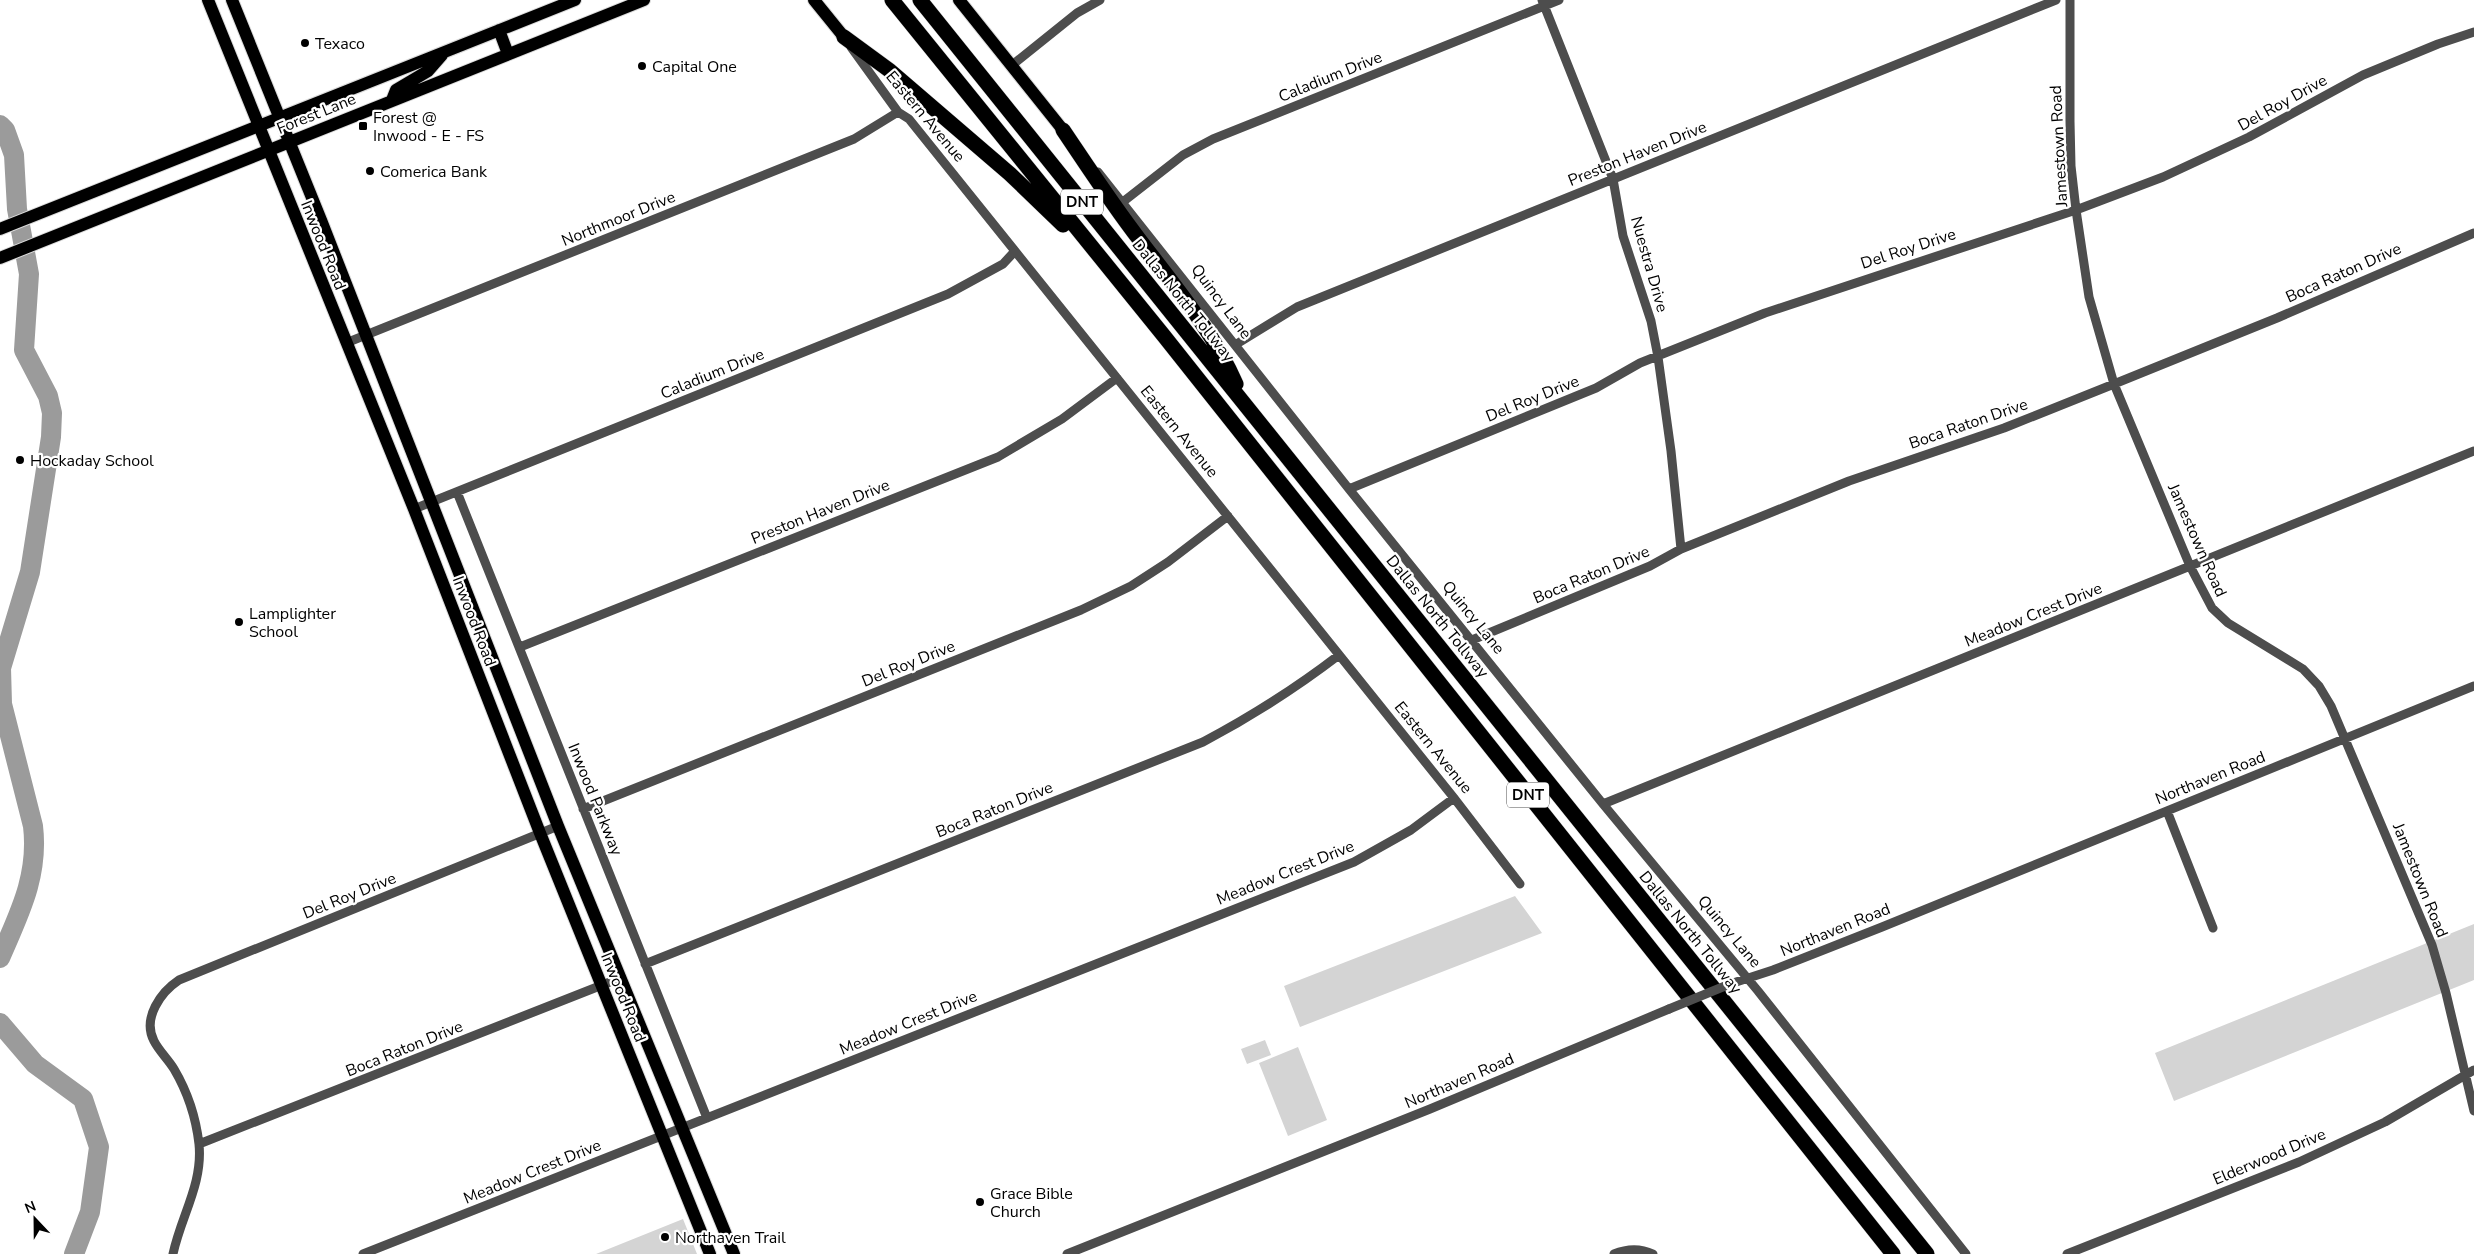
<svg xmlns="http://www.w3.org/2000/svg" width="2474" height="1254" font-family="'Nunito Sans',sans-serif">
<style>
.green{fill:#d4d4d4}
.lines{fill:none;stroke-linecap:round;stroke-linejoin:round}
.river{stroke:#9b9b9b;stroke-width:20}
.major-casing{stroke:#dbdbdb;stroke-width:14}
.highway-casing{stroke:#dbdbdb;stroke-width:16}
.minor{stroke:#4d4d4d;stroke-width:9}
.major{stroke:#000;stroke-width:12}
.highway{stroke:#000;stroke-width:15}
.minor-bridge{stroke:#4d4d4d;stroke-width:9}
.poi-dot{fill:#000;stroke:#fff;stroke-width:2}
.labels{text-anchor:middle;stroke-width:4.5;stroke-linejoin:round;paint-order:stroke}
.shield{fill:#fff;stroke:#4c4c4c;stroke-width:1}
.shield-label{font-size:15px;font-weight:bold;fill:#000}
.poi-label{font-size:16px;fill:#000;stroke:#fff;text-anchor:start}
.street-label{font-size:16px;fill:#000;stroke:#fff}
</style>
<rect width="100%" height="100%" fill="#fff"/>
<!-- green -->
<path class="green" d="M1515 896 1542 933 1300 1027 1284 986Z
M2474 924V980L2174 1101 2155 1053Z
M1265 1040 1271 1055 1247 1064 1241 1049Z
M1298 1047 1327 1120 1288 1136 1259 1063Z
M683 1219 697 1254H596Z"/>
<g class="lines">
<!-- river -->
<path class="river" d="M0 125 5 130 14 155 17 209 29 274 24 350 48 396 52 413 51 437 30 572 1 668 2 704 33 826C39 876 19 914 0 958
M0 1023 35 1064 83 1099 99 1147 90 1212 74 1254"/>
<!-- major casing -->
<g class="major-casing">
<path id="major" d="M208 0 414 509 540 833 710 1254
M232 0 321 220 558 826 734 1254
M814 0 844 37
M959 0 1063 130
M499 30 508 54
M392 100 396 90 428 71 442 55
M0 229 575 0
M0 258 644 0"/>
</g>
<!-- highway casing -->
<g class="highway-casing">
<path id="highway" d="M892 0 1164 336 1893 1254
M920 0 1927 1254
M844 37 889 70 1010 174 1063 225
M1063 130C1088 167 1112 204 1139 239 1174 285 1213 331 1236 384"/>
</g>
<!-- minor -->
<path class="minor" d="M1542 0 1613 179 1623 236 1651 321 1658 357 1671 451 1681 549
M2070 0V121L2071 166 2076 210 2089 297 2114 384 2190 566 2212 608 2228 623 2303 669 2319 686 2331 706 2432 945 2446 993 2474 1111
M851 47 898 112 909 119 1454 798 1520 884
M1011 66 1077 13 1100 0
M1098 172 1349 489 1603 804 1758 991 1966 1254
M1124 201 1183 155 1213 139 1559 0
M346 343 854 139 898 112
M1235 345 1297 307 2056 0
M1349 489 1596 388 1640 363 1765 313 2076 210 2163 177 2249 137 2363 75 2438 44 2474 32
M457 492 707 1118
M414 509 948 294 1003 264 1015 251
M1472 640 1650 566 1681 549 1849 481 2004 428 2114 384 2277 318 2474 233
M520 647 998 457 1062 419 1117 378
M1603 804 2474 451
M583 809 1081 610 1131 586 1168 562 1228 516
M2167 811 2213 928
M645 964 1203 742C1252 716 1296 688 1339 655
M1730 984 1773 970 1882 927 2474 686
M199 1144 620 978
M173 1254C181 1216 203 1184 199 1144 196 1118 187 1091 174 1069 168 1059 159 1051 154 1041 142 1018 161 992 179 980L558 826
M363 1254 1354 862 1411 830 1454 798
M1067 1254 1430 1109 1669 1009
M1614 1254C1626 1249 1640 1248 1653 1254
M2067 1254 2299 1162 2385 1122 2474 1070"/>
<!-- major -->
<use href="#major" class="major"/>
<!-- highway -->
<use href="#highway" class="highway"/>
<!-- minor-bridge -->
<path class="minor-bridge" d="M1669 1009 1730 984"/>
</g>
<!-- markers -->
<g class="poi-dot">
<circle cx="305" cy="43" r="5"/>
<circle cx="642" cy="66" r="5"/>
<rect x="358" y="121" width="10" height="10" rx="2.5"/>
<circle cx="370" cy="171" r="5"/>
<circle cx="20" cy="460" r="5"/>
<circle cx="239" cy="622" r="5"/>
<circle cx="980" cy="1202" r="5"/>
<circle cx="665" cy="1237" r="5"/>
</g>
<g class="labels">
<!-- shield labels -->
<g class="shield">
<rect x="1061" y="189.5" width="42" height="25" rx="4"/>
<rect x="1507" y="782.5" width="42" height="25" rx="4"/>
</g>
<g class="shield-label">
<text x="1082" y="207">DNT</text>
<text x="1528" y="800">DNT</text>
</g>
<!-- poi labels -->
<g class="poi-label">
<text x="315" y="49">Texaco</text>
<text x="652" y="72">Capital One</text>
<text x="373" y="123">Forest @<tspan x="373" dy="18">Inwood - E - FS</tspan></text>
<text x="380" y="177">Comerica Bank</text>
<text x="30" y="466">Hockaday School</text>
<text x="249" y="619">Lamplighter<tspan x="249" dy="18">School</tspan></text>
<text x="990" y="1199">Grace Bible<tspan x="990" dy="18">Church</tspan></text>
<text x="675" y="1243">Northaven Trail</text>
</g>
<!-- street labels -->
<g class="street-label">
<text transform="translate(1330 76) rotate(-22)" y="6">Caladium Drive</text>
<text transform="translate(2282 102) rotate(-29)" y="6">Del Roy Drive</text>
<text transform="translate(316 113) rotate(-22)" y="6">Forest Lane</text>
<text transform="translate(926 116) rotate(50)" y="6">Eastern Avenue</text>
<text transform="translate(2058 146) rotate(-93)" y="6">Jamestown Road</text>
<text transform="translate(1637 153) rotate(-22)" y="6">Preston Haven Drive</text>
<text transform="translate(618 218) rotate(-22)" y="6">Northmoor Drive</text>
<text transform="translate(324 245) rotate(68)" y="6">Inwood Road</text>
<text transform="translate(1908 248) rotate(-18)" y="6">Del Roy Drive</text>
<text transform="translate(1650 264) rotate(74)" y="6">Nuestra Drive</text>
<text transform="translate(2343 272) rotate(-24)" y="6">Boca Raton Drive</text>
<text transform="translate(1184 300) rotate(51)" y="6">Dallas North Tollway</text>
<text transform="translate(1222 301) rotate(53)" y="6">Quincy Lane</text>
<text transform="translate(712 373) rotate(-22)" y="6">Caladium Drive</text>
<text transform="translate(1532 398) rotate(-22)" y="6">Del Roy Drive</text>
<text transform="translate(1968 423) rotate(-19)" y="6">Boca Raton Drive</text>
<text transform="translate(1180 431) rotate(51)" y="6">Eastern Avenue</text>
<text transform="translate(820 511) rotate(-22)" y="6">Preston Haven Drive</text>
<text transform="translate(2198 540) rotate(66)" y="6">Jamestown Road</text>
<text transform="translate(1591 574) rotate(-23)" y="6">Boca Raton Drive</text>
<text transform="translate(2033 614) rotate(-22)" y="6">Meadow Crest Drive</text>
<text transform="translate(1438 616) rotate(51)" y="6">Dallas North Tollway</text>
<text transform="translate(1474 617) rotate(51)" y="6">Quincy Lane</text>
<text transform="translate(475 621) rotate(69)" y="6">Inwood Road</text>
<text transform="translate(908 663) rotate(-22)" y="6">Del Roy Drive</text>
<text transform="translate(1434 747) rotate(51)" y="6">Eastern Avenue</text>
<text transform="translate(2210 777) rotate(-22)" y="6">Northaven Road</text>
<text transform="translate(596 799) rotate(68)" y="6">Inwood Parkway</text>
<text transform="translate(994 809) rotate(-22)" y="6">Boca Raton Drive</text>
<text transform="translate(1285 872) rotate(-22)" y="6">Meadow Crest Drive</text>
<text transform="translate(2421 880) rotate(68)" y="6">Jamestown Road</text>
<text transform="translate(349 895) rotate(-22)" y="6">Del Roy Drive</text>
<text transform="translate(1835 929) rotate(-22)" y="6">Northaven Road</text>
<text transform="translate(1730 931) rotate(50)" y="6">Quincy Lane</text>
<text transform="translate(1691 932) rotate(51)" y="6">Dallas North Tollway</text>
<text transform="translate(624 997) rotate(68)" y="6">Inwood Road</text>
<text transform="translate(908 1022) rotate(-22)" y="6">Meadow Crest Drive</text>
<text transform="translate(404 1048) rotate(-22)" y="6">Boca Raton Drive</text>
<text transform="translate(1459 1080) rotate(-23)" y="6">Northaven Road</text>
<text transform="translate(2269 1156) rotate(-23)" y="6">Elderwood Drive</text>
<text transform="translate(532 1171) rotate(-22)" y="6">Meadow Crest Drive</text>
</g>
</g>
<!-- north arrow -->
<g transform="translate(35 1219) rotate(338)" stroke="#ffffff" stroke-width="4" paint-order="stroke">
<path d="M0-4L9 19L0 12L-9 19Z" fill="#000000"/>
<text y="-8" font-size="14" font-weight="bold" text-anchor="middle" fill="#000000">N</text>
</g>
</svg>
